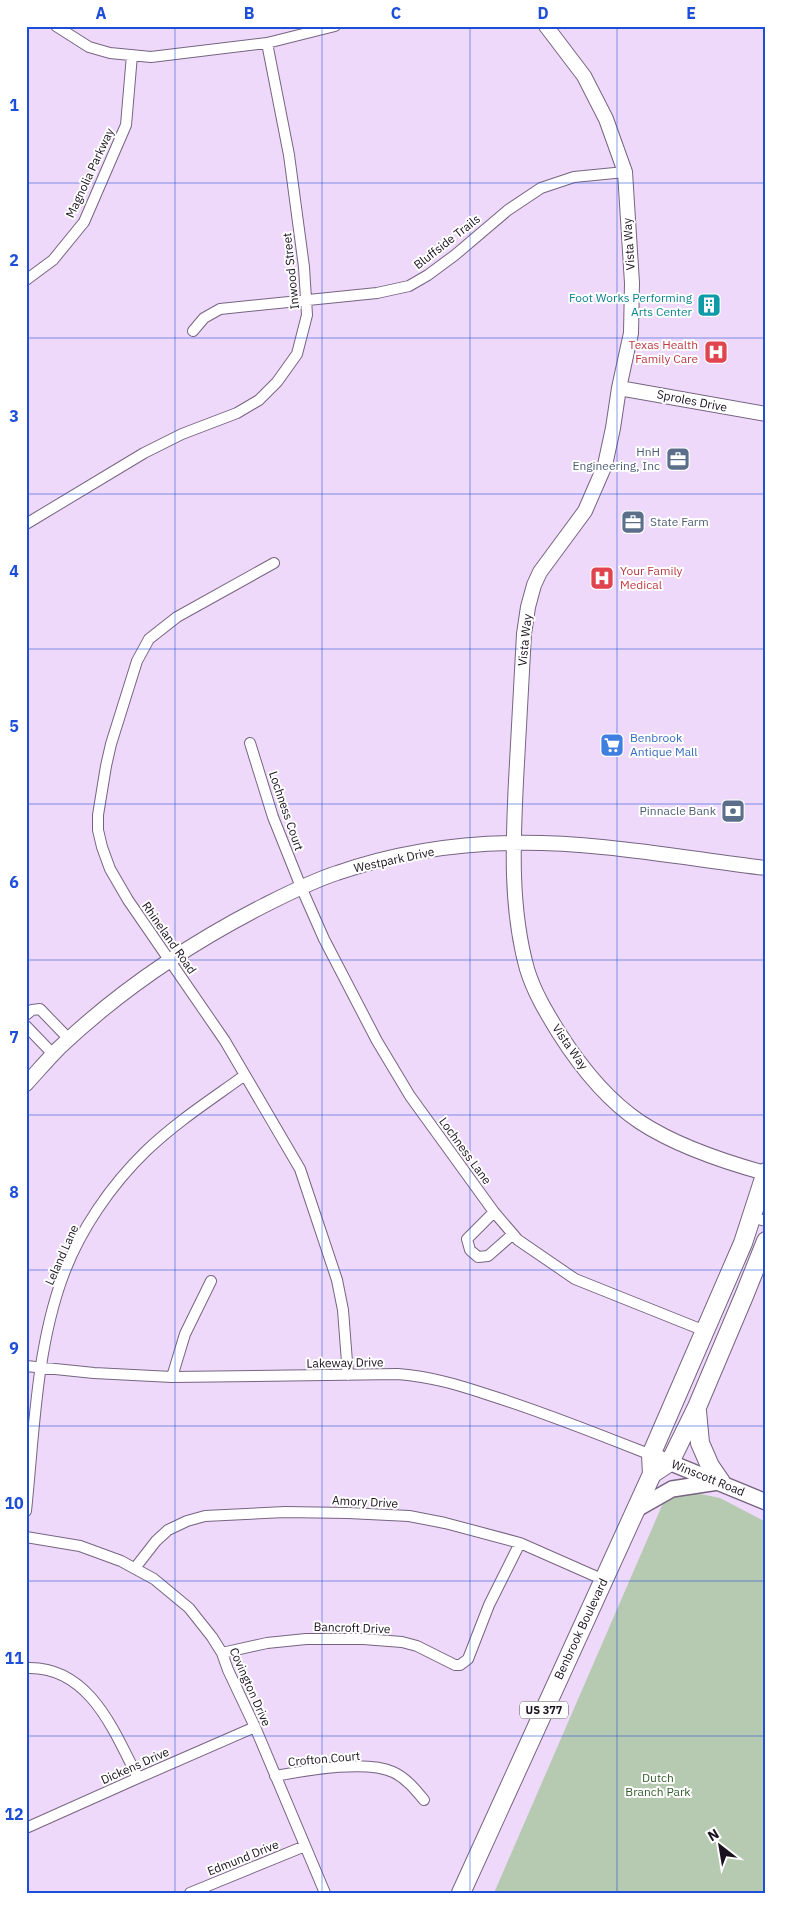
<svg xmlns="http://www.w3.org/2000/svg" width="792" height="1919" font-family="'IBM Plex Sans',sans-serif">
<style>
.green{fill:#b6cab1}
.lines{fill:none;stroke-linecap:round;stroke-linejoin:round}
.minor-casing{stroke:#776481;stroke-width:12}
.tertiary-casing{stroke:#776481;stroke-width:16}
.secondary-casing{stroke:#776481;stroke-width:18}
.trunk-casing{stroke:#776481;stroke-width:20}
.minor{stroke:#fff;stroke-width:10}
.tertiary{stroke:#fff;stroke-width:14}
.secondary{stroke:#fff;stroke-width:15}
.trunk{stroke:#fff;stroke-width:18}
.grid{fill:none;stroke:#1d4ed8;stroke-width:1;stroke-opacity:0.55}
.labels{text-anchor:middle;stroke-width:4;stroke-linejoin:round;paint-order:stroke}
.shield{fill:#fff;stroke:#5e5861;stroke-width:1}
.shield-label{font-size:11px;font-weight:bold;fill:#19111d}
.street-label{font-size:12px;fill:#19111d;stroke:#fff}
.culture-label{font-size:12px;fill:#0d838f;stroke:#fff;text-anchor:end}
.health-label{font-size:12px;fill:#be3a42;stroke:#fff;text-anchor:end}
.service-label{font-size:12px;fill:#4e5e75;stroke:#fff;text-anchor:end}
.shop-label{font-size:12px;fill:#366cbe;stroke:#fff;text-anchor:start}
.park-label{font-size:12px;fill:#345d2c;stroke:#fff}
.neatline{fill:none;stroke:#1d4ed8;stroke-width:2}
.grid-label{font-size:16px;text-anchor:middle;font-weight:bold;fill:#1d4ed8}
</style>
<rect width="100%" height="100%" fill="#efd9fa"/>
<!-- green -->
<path class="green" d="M686 1491 720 1498 766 1522V1893H494L667 1494Z"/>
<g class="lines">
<!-- minor casing -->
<g class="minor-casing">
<path id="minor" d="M56 26 89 47 110 53 151 57 267 43 335 26
M26 280 53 260 84 222 126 125 132 55
M193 331 204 318 220 309 377 293 409 286 428 275 455 255 508 210 541 188 574 177 625 172
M26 524 144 453 182 434 237 413 259 400 277 382 297 354 307 315 304 267 289 155 267 43
M274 563 177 617 149 639 137 661 111 744 106 766 98 815V830L102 847 110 869 128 900 225 1041 300 1169 337 1280 343 1310 348 1375
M250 743 273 817 301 887 324 939 377 1041 410 1096 494 1212 518 1240 575 1279 705 1331
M26 1015 32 1010 40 1009 69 1039
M26 1026 53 1054
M494 1212 467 1239 470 1250 478 1257 488 1256 513 1234
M751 1217 766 1221
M26 1366 94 1373 172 1377 398 1374C433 1377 459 1385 492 1396 546 1413 598 1434 651 1455
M172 1377 185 1334 211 1281
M26 1511C34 1434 36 1349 63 1276 80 1230 111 1185 146 1151 176 1122 212 1099 245 1075
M26 1537 80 1546 121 1561 154 1579 189 1608 212 1637 222 1653 228 1670 255 1727 325 1893
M135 1568 156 1541 168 1530 187 1521 205 1516 285 1512 348 1513 409 1516 445 1523 520 1543 604 1580
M222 1653 267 1643 306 1639H363L402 1642 417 1646 455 1665H460L468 1659 489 1605 520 1543
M26 1668C89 1665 114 1731 138 1778
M275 1776C304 1771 365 1759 393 1772 406 1778 415 1789 424 1800
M26 1828 138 1778 255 1727
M190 1893 305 1846"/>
</g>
<!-- tertiary casing -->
<g class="tertiary-casing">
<path id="tertiary" d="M546 26 584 76 606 119 625 172 632 283 631 333 619 388 613 428 605 465 585 511 540 572 534 585 528 607 524 634C521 683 519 732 516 781 513 843 510 908 527 969 534 992 546 1012 559 1033 580 1066 607 1100 640 1122 675 1145 725 1162 765 1173
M619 388 766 414
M26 1084C37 1072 48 1059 59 1048 119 991 189 944 263 906 287 894 312 881 337 873 392 854 452 844 510 843 595 841 682 858 766 868"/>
</g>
<!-- secondary casing -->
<g class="secondary-casing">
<path id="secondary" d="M659 1458 766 1502
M635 1510 672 1489 718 1482"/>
</g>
<!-- trunk casing -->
<g class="trunk-casing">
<path id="trunk" d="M697 1411 700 1443 710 1466 721 1482
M652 1474 670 1462 697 1407 744 1296 766 1241
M461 1893 652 1474 651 1455 743 1243 766 1172"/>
</g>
<!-- minor -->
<use href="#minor" class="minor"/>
<!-- tertiary -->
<use href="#tertiary" class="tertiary"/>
<!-- secondary -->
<use href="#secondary" class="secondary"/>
<!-- trunk -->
<use href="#trunk" class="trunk"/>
</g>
<!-- grid -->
<path class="grid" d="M175 26V1893M322 26V1893M470 26V1893M617 26V1893M26 183H766M26 338H766M26 494H766M26 649H766M26 804H766M26 960H766M26 1115H766M26 1270H766M26 1426H766M26 1581H766M26 1736H766"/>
<!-- icons -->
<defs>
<g id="building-square" transform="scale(1.25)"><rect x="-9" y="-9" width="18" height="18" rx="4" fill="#0f9aa8" stroke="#fff"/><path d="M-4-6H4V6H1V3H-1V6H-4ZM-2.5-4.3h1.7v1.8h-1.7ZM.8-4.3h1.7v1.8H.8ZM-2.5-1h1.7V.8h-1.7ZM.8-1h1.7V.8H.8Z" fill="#fff"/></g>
<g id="hospital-square" transform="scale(1.25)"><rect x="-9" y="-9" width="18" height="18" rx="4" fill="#e0444e" stroke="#fff"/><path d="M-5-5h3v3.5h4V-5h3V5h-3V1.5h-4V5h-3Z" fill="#fff"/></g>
<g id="office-square" transform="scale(1.25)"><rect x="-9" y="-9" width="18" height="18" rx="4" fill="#5c6f8a" stroke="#fff"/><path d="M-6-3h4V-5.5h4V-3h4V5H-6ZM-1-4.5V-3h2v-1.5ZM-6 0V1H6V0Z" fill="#fff"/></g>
<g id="supermarket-square" transform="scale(1.25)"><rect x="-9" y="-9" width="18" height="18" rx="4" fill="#3f7fe0" stroke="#fff"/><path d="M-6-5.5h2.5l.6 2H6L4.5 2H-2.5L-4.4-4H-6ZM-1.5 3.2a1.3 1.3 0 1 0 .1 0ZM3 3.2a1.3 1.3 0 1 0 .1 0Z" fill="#fff"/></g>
<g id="bank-square" transform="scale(1.25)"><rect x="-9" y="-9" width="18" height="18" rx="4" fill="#5c6f8a" stroke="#fff"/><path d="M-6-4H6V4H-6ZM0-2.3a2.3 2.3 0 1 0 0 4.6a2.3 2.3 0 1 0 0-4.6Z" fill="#fff"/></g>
</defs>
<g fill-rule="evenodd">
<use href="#building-square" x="709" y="305"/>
<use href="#hospital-square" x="716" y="352"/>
<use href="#office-square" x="678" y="459"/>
<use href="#office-square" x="633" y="522"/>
<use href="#hospital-square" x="602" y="578"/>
<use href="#supermarket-square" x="612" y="745"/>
<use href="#bank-square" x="733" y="811"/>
</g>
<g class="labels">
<!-- shield labels -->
<rect class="shield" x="520" y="1701.5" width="48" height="17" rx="4"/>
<g class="shield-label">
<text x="544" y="1714">US 377</text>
</g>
<!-- street labels -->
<g class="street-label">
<text transform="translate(90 173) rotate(-65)" y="4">Magnolia Parkway</text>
<text transform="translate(447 242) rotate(-38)" y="4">Bluffside Trails</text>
<text transform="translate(629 244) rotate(-94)" y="4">Vista Way</text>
<text transform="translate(291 271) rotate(-96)" y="4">Inwood Street</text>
<text transform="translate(692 401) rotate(11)" y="4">Sproles Drive</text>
<text transform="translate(525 640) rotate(-84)" y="4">Vista Way</text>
<text transform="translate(286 811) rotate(71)" y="4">Lochness Court</text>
<text transform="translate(394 860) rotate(-12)" y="4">Westpark Drive</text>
<text transform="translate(169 938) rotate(55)" y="4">Rhineland Road</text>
<text transform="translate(570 1047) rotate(55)" y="4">Vista Way</text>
<text transform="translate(465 1151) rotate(54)" y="4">Lochness Lane</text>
<text transform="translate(62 1255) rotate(-66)" y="4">Leland Lane</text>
<text transform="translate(345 1363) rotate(-1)" y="4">Lakeway Drive</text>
<text transform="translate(708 1478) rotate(22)" y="4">Winscott Road</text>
<text transform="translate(365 1502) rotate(3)" y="4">Amory Drive</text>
<text transform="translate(352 1628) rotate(2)" y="4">Bancroft Drive</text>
<text transform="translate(581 1629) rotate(-65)" y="4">Benbrook Boulevard</text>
<text transform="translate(250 1687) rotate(66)" y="4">Covington Drive</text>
<text transform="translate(324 1759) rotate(-5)" y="4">Crofton Court</text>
<text transform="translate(135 1766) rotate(-24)" y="4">Dickens Drive</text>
<text transform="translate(243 1858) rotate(-22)" y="4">Edmund Drive</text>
</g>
<!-- culture labels -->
<g class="culture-label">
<text x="692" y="302">Foot Works Performing<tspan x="692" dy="14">Arts Center</tspan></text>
</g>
<!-- health labels -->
<g class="health-label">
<text x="698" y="349">Texas Health<tspan x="698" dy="14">Family Care</tspan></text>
<text x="620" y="575" text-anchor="start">Your Family<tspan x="620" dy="14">Medical</tspan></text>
</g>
<!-- service labels -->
<g class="service-label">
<text x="660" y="456">HnH<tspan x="660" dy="14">Engineering, Inc</tspan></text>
<text x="650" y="526" text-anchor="start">State Farm</text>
<text x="716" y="815">Pinnacle Bank</text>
</g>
<!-- shop labels -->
<g class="shop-label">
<text x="630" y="742">Benbrook<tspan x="630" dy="14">Antique Mall</tspan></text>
</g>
<!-- park labels -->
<g class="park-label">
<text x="658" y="1782">Dutch<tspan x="658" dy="14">Branch Park</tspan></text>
</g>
</g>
<!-- border -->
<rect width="792" height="1919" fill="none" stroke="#ffffff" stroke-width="55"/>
<!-- north arrow -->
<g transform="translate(720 1846) rotate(329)" stroke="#ffffff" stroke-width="4" paint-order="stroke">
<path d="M0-4L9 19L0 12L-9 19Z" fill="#19111d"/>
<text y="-8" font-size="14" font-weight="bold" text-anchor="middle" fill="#19111d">N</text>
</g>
<rect x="28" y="28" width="736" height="1864" class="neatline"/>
<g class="grid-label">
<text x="101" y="19">A</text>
<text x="249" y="19">B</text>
<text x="396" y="19">C</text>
<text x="543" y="19">D</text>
<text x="691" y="19">E</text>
<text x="14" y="111">1</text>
<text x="14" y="266">2</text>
<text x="14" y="422">3</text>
<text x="14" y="577">4</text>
<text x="14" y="732">5</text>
<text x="14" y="888">6</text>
<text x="14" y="1043">7</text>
<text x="14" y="1198">8</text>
<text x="14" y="1354">9</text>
<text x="14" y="1509">10</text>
<text x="14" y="1664">11</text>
<text x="14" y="1820">12</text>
</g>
</svg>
